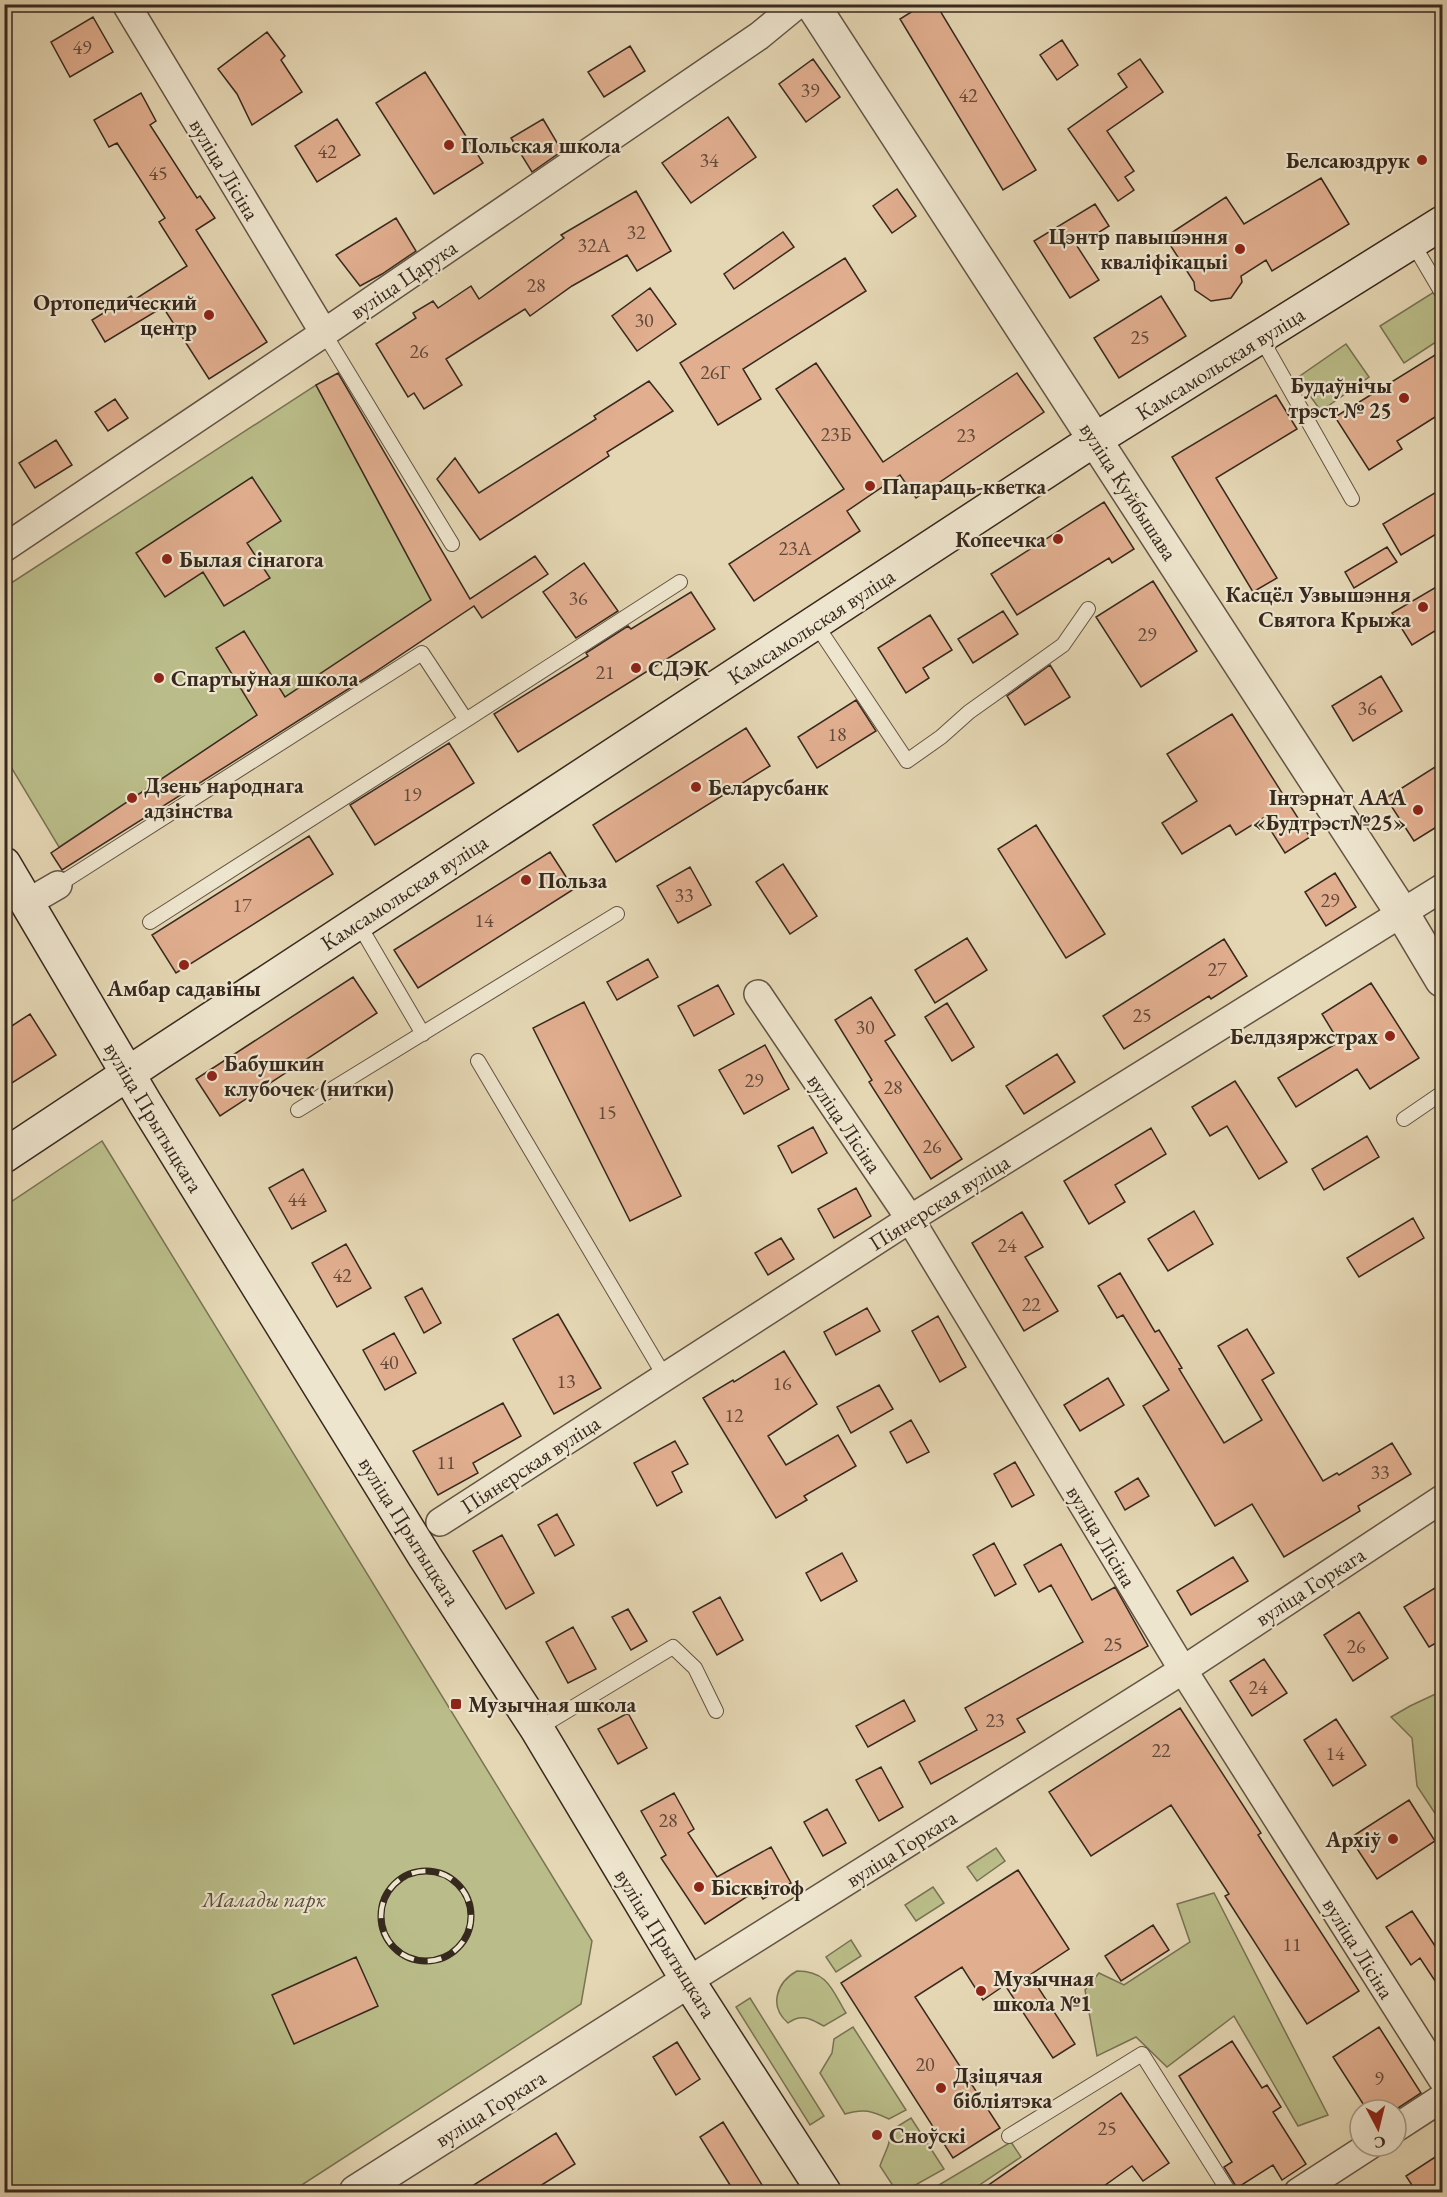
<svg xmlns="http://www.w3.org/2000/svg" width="1447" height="2197" font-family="'EB Garamond',serif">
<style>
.green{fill:#babd89;stroke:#787354;stroke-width:1.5}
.building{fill:#e1ae8f;stroke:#37291e;stroke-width:1.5}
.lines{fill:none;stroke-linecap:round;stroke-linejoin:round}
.service-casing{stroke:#625444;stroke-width:16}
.minor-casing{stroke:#625444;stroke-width:30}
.tertiary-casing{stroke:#625444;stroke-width:36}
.secondary-casing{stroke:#37291e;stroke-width:36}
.service{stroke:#eee5ce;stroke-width:14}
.minor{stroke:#eee5ce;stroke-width:27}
.tertiary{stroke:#eee5ce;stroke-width:33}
.secondary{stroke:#eee5ce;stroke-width:33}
.rail-casing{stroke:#37291e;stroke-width:7}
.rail{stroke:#eee5ce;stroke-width:4.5;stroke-dasharray:14;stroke-linecap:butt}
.poi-dot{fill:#8f2418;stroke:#eee5ce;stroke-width:2}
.labels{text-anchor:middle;stroke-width:4.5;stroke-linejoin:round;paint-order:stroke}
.number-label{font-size:20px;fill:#624a3a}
.poi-label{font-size:22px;font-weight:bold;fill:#37291e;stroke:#eee5ce;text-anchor:start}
.street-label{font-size:22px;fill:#37291e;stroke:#eee5ce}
.park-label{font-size:22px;font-style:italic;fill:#584e39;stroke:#eee5ce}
</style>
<rect width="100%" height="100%" fill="#e5d7b4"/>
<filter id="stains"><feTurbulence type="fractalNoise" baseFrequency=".00333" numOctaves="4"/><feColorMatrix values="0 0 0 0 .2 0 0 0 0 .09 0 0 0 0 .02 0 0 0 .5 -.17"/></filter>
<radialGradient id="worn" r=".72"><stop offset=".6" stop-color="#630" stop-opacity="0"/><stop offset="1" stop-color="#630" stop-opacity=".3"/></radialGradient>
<!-- green -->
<path class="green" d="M1434 292 1442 306V338L1404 363 1380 326Z
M1346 344 1369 377 1321 411 1297 378Z
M316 385 431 600 59 847 5 757V587Z
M102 1141 592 1941 581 2004 291 2192H5V1206Z
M1442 1691V1824L1417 1786 1412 1738 1391 1717 1410 1706Z
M996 1848 1005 1861 977 1881 967 1867Z
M933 1887 944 1903 916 1921 905 1905Z
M1214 1893 1328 2115 1298 2126 1234 2016 1167 2067 1136 2037 1097 2056 1085 1990 1099 1973 1124 1985 1190 1942 1177 1904Z
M851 1940 861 1956 836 1972 826 1957Z
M797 1971C828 1971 832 1990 846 2013L824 2026C810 2019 802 2013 788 2023 768 2006 777 1982 797 1971Z
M750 1998 824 2116 810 2125 736 2007Z
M853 2027 906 2110 889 2119C872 2111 864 2108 845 2114L820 2073 832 2053 834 2039Z
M911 2118 944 2169 903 2192H897L880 2166C884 2153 891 2145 890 2131Z
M1011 2142 1021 2157 969 2192H927Z"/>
<!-- building -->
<path class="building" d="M924 4H936L1036 170 1003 190 900 19Z
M93 17 113 52 70 77 51 42Z
M267 32 285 56 281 60 302 92 252 125 237 94 218 69Z
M1062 40 1078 65 1057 80 1040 55Z
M630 46 645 71 604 97 588 72Z
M813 59 840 97 806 122 779 84Z
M1140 59 1163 92 1107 131 1134 171 1125 177 1134 190 1118 201 1068 129 1127 87 1118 74Z
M425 72 483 163 434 194 376 103Z
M141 93 156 121 150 125 197 198 200 196 215 218 196 230 267 342 209 379 163 307 105 342 92 320 131 296 134 300 187 266 159 222 165 218 117 143 109 147 94 120Z
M728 117 756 157 691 203 662 163Z
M337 119 360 155 317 182 295 146Z
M543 119 562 151 532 172 511 138Z
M1321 178 1349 224 1272 271 1266 260 1241 276 1242 282 1231 298 1211 301 1195 290 1194 282 1165 237 1226 197 1244 224Z
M897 189 916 216 892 233 873 206Z
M636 191 671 251 637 271 627 255 572 286 530 316 525 309 446 359 462 385 424 409 414 393 408 397 376 344 416 318 413 313 433 301 438 308 471 286 479 299 564 238 561 235Z
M1095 204 1109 226 1077 246 1099 280 1070 298 1034 241Z
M396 218 416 251 382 274 360 286 336 255Z
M783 232 794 247 734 289 724 274Z
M845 258 866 291 743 369 761 399 718 425 680 363Z
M650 288 676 324 637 351 612 316Z
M1161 296 1186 336 1119 378 1094 338Z
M1443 350V412L1397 441 1402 449 1369 470 1335 417Z
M816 363 883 462 1017 373 1044 412 916 498 900 475 847 511 860 531 754 601 729 564 844 489 776 389Z
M338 373 470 599 535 556 548 574 482 618 474 606 372 674 62 870 51 853 257 715 216 648 244 631 285 697 431 600 316 385Z
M649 381 673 411 607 452 609 456 480 540 437 479 455 458 479 493 596 419 594 416Z
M1276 395 1297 429 1216 478 1277 578 1253 592 1172 457Z
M115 399 128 418 108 431 95 412Z
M56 440 72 465 35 488 19 463Z
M252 477 281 521 247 543 270 578 224 606 203 572 165 597 136 553Z
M1443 488V530L1401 555 1383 524Z
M1104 502 1134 549 1112 563 1109 558 1017 615 991 574Z
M1387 547 1397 562 1354 588 1345 572Z
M584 563 618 611 576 638 543 592Z
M1153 581 1197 651 1141 687 1096 617Z
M1443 583V626L1412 645 1392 613Z
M691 592 715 629 518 752 494 714 588 656 586 653 628 626 631 629Z
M1003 611 1018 634 973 663 958 639Z
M930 615 952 650 923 668 929 678 906 693 878 648Z
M1050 665 1070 697 1025 725 1007 696Z
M1381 676 1402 711 1353 741 1332 706Z
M856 700 876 731 817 768 798 737Z
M1232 714 1310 837 1285 853 1263 818 1236 835 1230 825 1182 854 1162 823 1197 801 1167 754Z
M746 728 770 766 616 862 593 825Z
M449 743 474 783 375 845 350 805Z
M1443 762V823L1414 841 1386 798Z
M1036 825 1105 934 1066 958 998 849Z
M309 836 333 874 176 973 152 935Z
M550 852 574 889 418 988 394 950Z
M783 864 817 916 790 934 756 882Z
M690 867 711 905 678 923 657 886Z
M1335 873 1356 907 1326 926 1305 892Z
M967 938 987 970 935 1003 915 970Z
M1224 939 1247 976 1211 999 1209 996 1124 1049 1103 1016Z
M648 959 658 977 617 1000 607 982Z
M353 977 377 1013 220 1116 196 1079Z
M1371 983 1419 1058 1370 1089 1357 1069 1296 1107 1278 1078 1339 1042 1322 1014Z
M718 985 734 1014 694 1036 678 1006Z
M871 997 895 1035 885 1041 962 1159 931 1179 869 1082 872 1080 835 1020Z
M584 1002 681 1196 630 1221 533 1028Z
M947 1003 974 1047 952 1061 925 1017Z
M30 1014 56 1055 4 1088V1031Z
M765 1045 789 1089 744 1114 719 1070Z
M1057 1054 1075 1082 1024 1114 1006 1086Z
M1235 1081 1287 1162 1259 1179 1227 1126 1210 1136 1192 1107Z
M813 1127 827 1153 792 1173 778 1146Z
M1151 1128 1166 1154 1115 1185 1125 1202 1089 1224 1064 1181Z
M1367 1136 1379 1157 1324 1190 1312 1169Z
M303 1169 326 1211 292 1229 269 1188Z
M856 1188 871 1216 834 1238 818 1209Z
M1194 1211 1213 1244 1168 1271 1148 1239Z
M1022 1212 1043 1247 1025 1257 1058 1311 1024 1331 972 1243Z
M1413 1218 1424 1238 1359 1277 1347 1258Z
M781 1238 794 1259 768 1275 755 1253Z
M346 1244 371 1288 337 1307 312 1263Z
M1120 1273 1155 1332 1159 1330 1182 1368 1179 1369 1224 1443 1262 1420 1218 1346 1247 1329 1274 1373 1262 1380 1323 1481 1337 1473 1339 1475 1392 1443 1411 1474 1358 1506 1360 1511 1284 1557 1252 1504 1215 1526 1143 1406 1169 1390 1123 1315 1117 1318 1098 1286Z
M422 1288 441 1323 424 1333 405 1297Z
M867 1308 880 1331 836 1355 824 1332Z
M558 1314 601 1388 554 1414 513 1339Z
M938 1316 966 1367 940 1382 912 1331Z
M394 1333 416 1373 385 1390 363 1350Z
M784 1351 817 1404 768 1436 786 1465 838 1435 856 1466 804 1496 807 1500 776 1518 703 1398 733 1380 734 1382Z
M1108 1378 1124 1405 1080 1431 1064 1405Z
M879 1385 893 1409 851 1433 837 1407Z
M503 1403 521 1436 473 1463 478 1473 438 1495 413 1451Z
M911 1420 929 1452 907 1463 890 1432Z
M675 1441 688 1464 672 1472 682 1492 657 1506 634 1463Z
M1015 1462 1034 1495 1012 1507 994 1474Z
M1138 1478 1149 1496 1125 1510 1115 1492Z
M557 1514 574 1545 555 1556 538 1525Z
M502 1535 534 1593 506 1609 473 1551Z
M994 1543 1016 1584 995 1596 973 1555Z
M1061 1544 1092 1600 1115 1587 1148 1646 1017 1719 1025 1732 931 1784 919 1762 977 1730 965 1708 1083 1642 1051 1585 1039 1592 1024 1565Z
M842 1553 857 1581 821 1601 806 1573Z
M1233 1557 1248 1581 1191 1615 1177 1591Z
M1443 1583V1639L1429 1647 1404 1607Z
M720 1597 743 1640 717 1655 693 1612Z
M628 1609 647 1641 631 1650 612 1617Z
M1359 1612 1388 1658 1353 1681 1324 1635Z
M573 1627 596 1669 568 1683 546 1642Z
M1264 1659 1287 1693 1252 1716 1230 1681Z
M904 1700 915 1721 868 1747 856 1726Z
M1180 1708 1261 1833 1258 1835 1359 1991 1307 2024 1225 1896 1229 1894 1171 1805 1091 1856 1049 1792Z
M628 1713 647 1748 618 1764 598 1729Z
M1336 1719 1366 1765 1333 1786 1304 1740Z
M881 1767 903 1807 879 1821 856 1780Z
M674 1793 694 1829 688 1833 717 1877 771 1847 791 1883 763 1899 757 1890 705 1924 661 1858 666 1855 641 1811Z
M1409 1800 1435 1841 1377 1879 1350 1838Z
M827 1809 846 1843 823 1856 804 1822Z
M1018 1870 1069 1949 1030 1975 1075 2044 1053 2058 1005 1985 983 2000 962 1967 915 1997 1000 2128 953 2158 841 1983Z
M1412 1911 1443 1958V1993L1420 1958 1411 1965 1386 1927Z
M1153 1925 1169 1950 1121 1981 1105 1956Z
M356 1957 378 2006 294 2044 272 1995Z
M1379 2027 1421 2093 1395 2110H1367L1333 2057Z
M1232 2041 1262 2088 1267 2085 1281 2107 1273 2112 1306 2164 1282 2180 1273 2165 1237 2188 1224 2167 1232 2162 1179 2076Z
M677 2042 700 2079 676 2095 653 2057Z
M1121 2093 1169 2163 1143 2181 1132 2166 1094 2193H977Z
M723 2122 767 2193H735L700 2137Z
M556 2133 575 2164 529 2193H461Z
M1443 2152V2193H1417L1406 2176Z"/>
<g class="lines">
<!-- service casing -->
<g class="service-casing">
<path id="service" d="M1412 242 1442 293
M324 333 452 544
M1261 338 1352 499
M815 623 907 761 941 737 969 712 1063 645 1088 609
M58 885 422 653 466 720 680 582
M150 922 466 720
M358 923 423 1034
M4 998V999
M478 1061 665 1377
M298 1110 617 914
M1404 1119 1442 1093
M537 1729 673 1647 695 1668 716 1711
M1009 2136 1142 2054 1229 2192"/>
</g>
<!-- minor casing -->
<g class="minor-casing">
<path id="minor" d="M126 4 324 333
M4 548 324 333 759 36 798 4
M27 903 58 885
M758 994 910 1219 1183 1670 1442 2079
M440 1522 910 1219 1442 888
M688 1981 1183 1670 1442 1499
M1396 2128 1442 2098
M1298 2192 1369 2146"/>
</g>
<!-- tertiary casing -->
<g class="tertiary-casing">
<path id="tertiary" d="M812 4 1402 913 1442 980
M356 2192 688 1981"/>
</g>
<!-- secondary casing -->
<g class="secondary-casing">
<path id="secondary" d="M4 864 145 1103 425 1557 537 1729 688 1981 824 2192
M4 1156 159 1053 1077 451 1442 223"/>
</g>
<!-- service -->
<use href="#service" class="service"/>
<!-- minor -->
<use href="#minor" class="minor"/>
<!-- tertiary -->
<use href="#tertiary" class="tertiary"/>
<!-- secondary -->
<use href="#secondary" class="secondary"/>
<!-- rail casing -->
<g class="rail-casing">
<path id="rail" d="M381 1916a45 45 0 1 1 90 0a45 45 0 1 1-90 0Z"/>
</g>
<!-- rail -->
<use href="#rail" class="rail"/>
</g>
<!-- markers -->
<g class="poi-dot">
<circle cx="449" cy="145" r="6"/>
<circle cx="1422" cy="160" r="6"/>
<circle cx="1240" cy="249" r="6"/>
<circle cx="209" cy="315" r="6"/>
<circle cx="1404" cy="398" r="6"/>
<circle cx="870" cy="486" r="6"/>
<circle cx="1058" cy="539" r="6"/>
<circle cx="167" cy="559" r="6"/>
<circle cx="1423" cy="607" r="6"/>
<circle cx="636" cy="668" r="6"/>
<circle cx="159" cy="678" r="6"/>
<circle cx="696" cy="787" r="6"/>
<circle cx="132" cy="798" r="6"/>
<circle cx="1418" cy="810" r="6"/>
<circle cx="526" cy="880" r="6"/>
<circle cx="184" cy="965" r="6"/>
<circle cx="1390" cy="1036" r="6"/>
<circle cx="212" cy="1076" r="6"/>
<rect x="450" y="1698" width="12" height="12" rx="3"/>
<circle cx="1393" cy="1839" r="6"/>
<circle cx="699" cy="1887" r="6"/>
<circle cx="981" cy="1991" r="6"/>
<circle cx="941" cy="2088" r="6"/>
<circle cx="877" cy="2135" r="6"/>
</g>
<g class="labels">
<!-- number labels -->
<g class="number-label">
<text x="82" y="54">49</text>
<text x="810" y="97">39</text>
<text x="968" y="102">42</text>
<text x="327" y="158">42</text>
<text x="709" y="167">34</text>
<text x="158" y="180">45</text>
<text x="636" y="239">32</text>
<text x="594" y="252">32А</text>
<text x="536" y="292">28</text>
<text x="644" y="327">30</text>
<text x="1140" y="344">25</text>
<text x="419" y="358">26</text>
<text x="715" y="379">26Г</text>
<text x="836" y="441">23Б</text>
<text x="966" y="442">23</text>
<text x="795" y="555">23А</text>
<text x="578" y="605">36</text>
<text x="1147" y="641">29</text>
<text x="605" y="679">21</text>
<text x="1367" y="715">36</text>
<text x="837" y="741">18</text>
<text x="412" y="801">19</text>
<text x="684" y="902">33</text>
<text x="1330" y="907">29</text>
<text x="242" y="912">17</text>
<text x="484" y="927">14</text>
<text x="1217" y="976">27</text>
<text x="1142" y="1022">25</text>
<text x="865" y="1034">30</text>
<text x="754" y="1087">29</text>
<text x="893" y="1094">28</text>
<text x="607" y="1119">15</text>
<text x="932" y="1153">26</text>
<text x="297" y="1206">44</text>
<text x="1007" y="1252">24</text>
<text x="342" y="1282">42</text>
<text x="1031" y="1311">22</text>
<text x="389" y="1369">40</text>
<text x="566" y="1388">13</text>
<text x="782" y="1390">16</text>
<text x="734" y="1422">12</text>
<text x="446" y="1469">11</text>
<text x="1380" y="1479">33</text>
<text x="1113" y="1651">25</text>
<text x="1356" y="1653">26</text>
<text x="1258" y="1694">24</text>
<text x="995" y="1727">23</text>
<text x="1161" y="1757">22</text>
<text x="1335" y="1760">14</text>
<text x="668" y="1827">28</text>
<text x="1292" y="1951">11</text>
<text x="925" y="2071">20</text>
<text x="1379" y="2085">9</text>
<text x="1107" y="2135">25</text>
</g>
<!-- poi labels -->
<g class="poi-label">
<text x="461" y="153">Польская школа</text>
<text x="1410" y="168" text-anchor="end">Белсаюздрук</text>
<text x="1228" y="244" text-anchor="end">Цэнтр павышэння<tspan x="1228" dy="25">кваліфікацыі</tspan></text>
<text x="197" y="310" text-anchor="end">Ортопедический<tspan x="197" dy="25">центр</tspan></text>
<text x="1392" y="393" text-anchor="end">Будаўнічы<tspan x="1392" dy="25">трэст № 25</tspan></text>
<text x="882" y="494">Папараць-кветка</text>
<text x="1046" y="547" text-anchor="end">Копеечка</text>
<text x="179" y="567">Былая сінагога</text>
<text x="1411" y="602" text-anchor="end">Касцёл Узвышэння<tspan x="1411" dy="25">Святога Крыжа</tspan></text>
<text x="648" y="676">СДЭК</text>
<text x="171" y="686">Спартыўная школа</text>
<text x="144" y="793">Дзень народнага<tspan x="144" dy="25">адзінства</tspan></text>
<text x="708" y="795">Беларусбанк</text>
<text x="1406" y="805" text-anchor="end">Інтэрнат ААА<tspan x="1406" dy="25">«Будтрэст№25»</tspan></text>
<text x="538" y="888">Польза</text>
<text x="184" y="996" text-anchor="middle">Амбар садавіны</text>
<text x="1378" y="1044" text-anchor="end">Белдзяржстрах</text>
<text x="224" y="1071">Бабушкин<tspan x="224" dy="25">клубочек (нитки)</tspan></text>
<text x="468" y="1712">Музычная школа</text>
<text x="1381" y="1847" text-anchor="end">Архіў</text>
<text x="711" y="1895">Бісквітоф</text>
<text x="993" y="1986">Музычная<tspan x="993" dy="25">школа №1</tspan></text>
<text x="953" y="2083">Дзіцячая<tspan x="953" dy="25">бібліятэка</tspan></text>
<text x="889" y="2143">Сноўскі</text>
</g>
<!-- street labels -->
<g class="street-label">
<text transform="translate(225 169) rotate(59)" y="8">вуліца Лісіна</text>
<text transform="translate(403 279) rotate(-34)" y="8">вуліца Царука</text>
<text transform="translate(1220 363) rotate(-32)" y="8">Камсамольская вуліца</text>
<text transform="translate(1129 491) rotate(57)" y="8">вуліца Куйбышава</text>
<text transform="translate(811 626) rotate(-33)" y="8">Камсамольская вуліца</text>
<text transform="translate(404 892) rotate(-33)" y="8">Камсамольская вуліца</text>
<text transform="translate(154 1117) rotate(59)" y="8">вуліца Прытыцкага</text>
<text transform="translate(845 1123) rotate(56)" y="8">вуліца Лісіна</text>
<text transform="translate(939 1202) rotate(-32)" y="8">Піянерская вуліца</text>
<text transform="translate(530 1464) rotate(-33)" y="8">Піянерская вуліца</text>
<text transform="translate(410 1531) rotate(58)" y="8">вуліца Прытыцкага</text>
<text transform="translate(1102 1536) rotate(59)" y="8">вуліца Лісіна</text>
<text transform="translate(1310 1586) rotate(-33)" y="8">вуліца Горкага</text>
<text transform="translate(901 1848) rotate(-32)" y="8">вуліца Горкага</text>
<text transform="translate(666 1943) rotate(58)" y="8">вуліца Прытыцкага</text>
<text transform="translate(1359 1948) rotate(58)" y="8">вуліца Лісіна</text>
<text transform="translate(490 2108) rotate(-32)" y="8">вуліца Горкага</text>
</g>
<!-- park labels -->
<g class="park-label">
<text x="264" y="1907">Малады парк</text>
</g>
</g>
<!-- margin -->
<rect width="1447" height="2197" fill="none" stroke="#e5d7b4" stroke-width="24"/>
<rect x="6" y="6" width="1435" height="2185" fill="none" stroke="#37291e" stroke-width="3"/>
<rect x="12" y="12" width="1423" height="2173" fill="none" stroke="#37291e" stroke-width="1.5"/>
<!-- north arrow -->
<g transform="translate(1378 2128) rotate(173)"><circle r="28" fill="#eee5ce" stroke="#a59a88" stroke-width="1.5"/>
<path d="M0-4.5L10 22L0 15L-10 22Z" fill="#8f2418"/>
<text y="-9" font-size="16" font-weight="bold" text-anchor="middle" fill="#37291e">С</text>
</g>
<rect width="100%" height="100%" filter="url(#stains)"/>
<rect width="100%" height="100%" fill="url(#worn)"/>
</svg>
